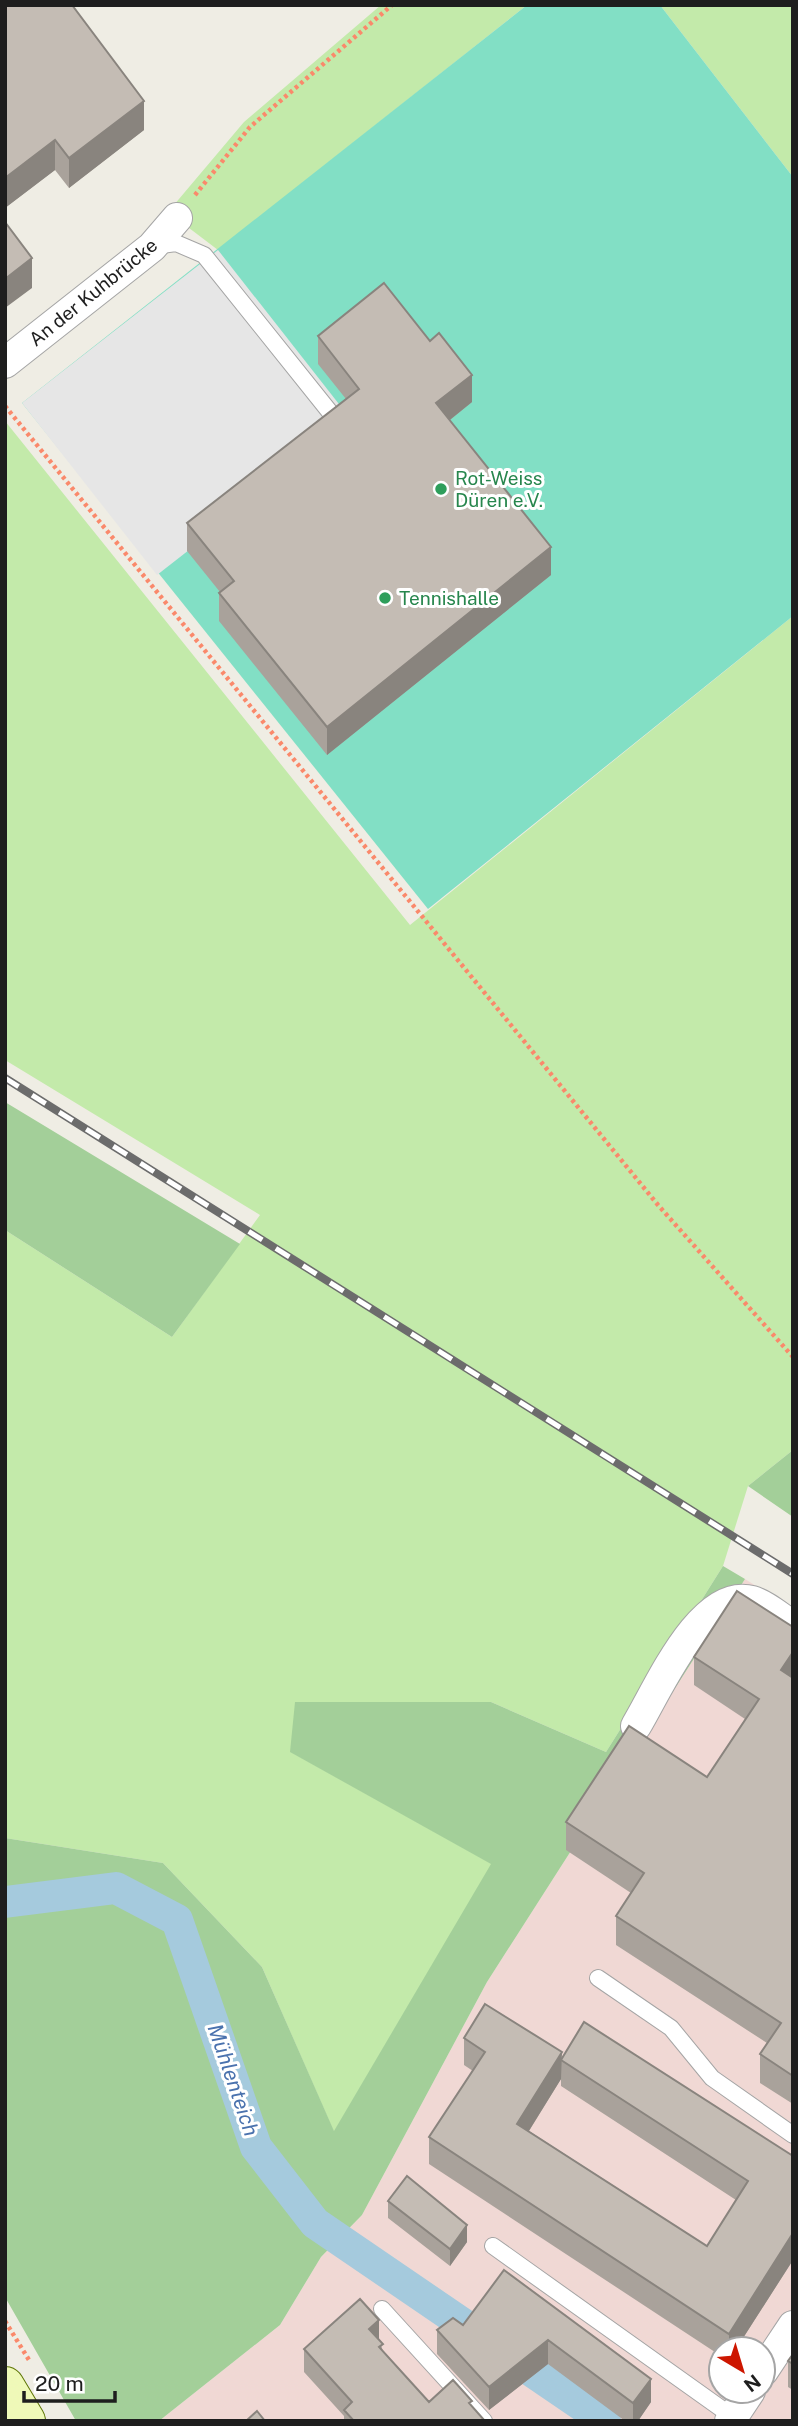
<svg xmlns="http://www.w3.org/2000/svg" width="798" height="2426" font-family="'Public Sans',sans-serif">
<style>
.commercial{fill:#f0d8d4;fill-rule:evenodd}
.grass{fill:#c3eaaa}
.forest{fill:#a3cf99}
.pitch{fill:#82dfc5}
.parking{fill:#e6e6e6}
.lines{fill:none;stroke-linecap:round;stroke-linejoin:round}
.canal{stroke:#a5cadd;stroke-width:32}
.service-casing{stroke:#a5a5a5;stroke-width:18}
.minor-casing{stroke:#a5a5a5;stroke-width:32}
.secondary-casing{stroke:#5e7605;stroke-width:40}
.path{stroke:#fa896b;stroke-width:4.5;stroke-dasharray:3.5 3.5;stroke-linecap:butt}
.service{stroke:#fff;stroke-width:16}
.minor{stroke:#fff;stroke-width:30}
.secondary{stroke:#eff9b8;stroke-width:38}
.rail-casing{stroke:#6c6c6c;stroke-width:8}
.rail{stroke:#fff;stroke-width:5;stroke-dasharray:16;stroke-linecap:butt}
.wall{fill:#a9a29b;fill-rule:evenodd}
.shaded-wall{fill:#89847e}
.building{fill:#c4bcb4;stroke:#89847e;stroke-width:2}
.leisure-dot{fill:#2e9e5b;stroke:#fff;stroke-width:2.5}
.labels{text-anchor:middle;stroke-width:6;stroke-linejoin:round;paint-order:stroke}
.street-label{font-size:19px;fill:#1e1e1e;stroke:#fff}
.leisure-label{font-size:19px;fill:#27864d;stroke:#fff;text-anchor:start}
.water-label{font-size:21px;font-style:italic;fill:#4a72ae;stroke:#fff}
</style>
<rect width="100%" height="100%" fill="#efede4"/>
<!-- commercial -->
<path class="commercial" d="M745 1579 793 1609V2421H159L280 2325 321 2257 362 2215 487 1982ZM721 2349H763V2391H721Z"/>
<!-- grass -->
<path class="grass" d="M381 5H527L218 250 168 212 244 122Z
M660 5H793V177Z
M5 421 410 925 793 616V1450L748 1486 723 1566 606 1752 491 1702 291 1752 492 1864 334 2132 262 1967 163 1863 5 1838V1230L172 1337 260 1215 5 1060Z"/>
<!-- forest -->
<path class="forest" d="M5 1102 240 1244 172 1337 5 1230Z
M793 1450V1517L748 1486Z
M723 1566 745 1579 487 1982 362 2215 321 2257 280 2325 159 2421H76L5 2297V1838L163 1863 262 1967 334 2131 491 1864 290 1752 295 1702H491L606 1752Z"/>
<!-- pitch -->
<path class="pitch" d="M527 5H660L793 177V616L428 909 22 403Z"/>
<!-- parking -->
<path class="parking" d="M218 250 353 422 157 575 22 403Z"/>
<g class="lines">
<!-- canal -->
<path class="canal" d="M5 1902 116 1888 177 1920 256 2147 315 2223 605 2421"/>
<!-- service casing -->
<g class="service-casing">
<path id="service" d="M154 246 176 243 204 255 333 416
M598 1978 671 2028 712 2078 793 2135
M493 2246 733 2417
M382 2309 484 2421"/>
</g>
<!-- minor casing -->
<g class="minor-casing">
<path id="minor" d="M5 363 152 247 177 218
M636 1726C658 1690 701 1587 752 1601 766 1605 780 1618 793 1626
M763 2371 793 2326
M730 2421 750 2391"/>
</g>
<!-- secondary casing -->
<g class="secondary-casing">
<path id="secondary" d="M5 2386 26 2421"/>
</g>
<!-- path -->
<path class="path" d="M195 195 250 127 392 5
M5 406 658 1205 793 1357
M5 2321 29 2360"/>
<!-- service -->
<use href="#service" class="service"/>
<!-- minor -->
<use href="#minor" class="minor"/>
<!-- secondary -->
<use href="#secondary" class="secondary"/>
<!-- rail casing -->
<g class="rail-casing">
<path id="rail" d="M5 1078 793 1574"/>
</g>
<!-- rail -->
<use href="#rail" class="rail"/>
</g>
<!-- wall -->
<path class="wall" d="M5 5 144 130 69 188 55 170 5 208Z
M318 336 472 402 450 420 551 575 327 755 219 621V593L220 592 187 551V523L346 399 318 364Z
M793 1627V2104L760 2083V2054L767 2043 616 1945V1916L631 1893 566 1850V1822L707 1777 745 1719 694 1685V1657Z
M464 2038 562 2059 793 2156V2260L736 2349H721V2356L429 2164V2137L473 2071 464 2065ZM561 2079V2086L736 2200 707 2246 529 2131Z
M388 2201 467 2242 450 2266 388 2218Z
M504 2270 651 2402 638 2421H625L548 2364 489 2410 437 2354V2330L463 2325Z
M379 2339 383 2351 429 2402 472 2406 485 2421H344V2416L304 2372V2349Z
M793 2354V2390L788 2387V2361Z"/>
<!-- shaded-wall -->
<path class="shaded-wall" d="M144 101V130L69 188V158Z
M55 140V170L5 208V178Z
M32 258V288L5 308V279Z
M472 375V402L436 431V403Z
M551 547V575L327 755V727Z
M793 1652V1681L781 1670Z
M562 2052 561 2079 517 2150V2124Z
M467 2225V2242L450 2266V2249Z
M793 2233V2260L736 2349H729V2334Z
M379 2320V2343L369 2329Z
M548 2340V2364L489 2410V2387Z
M651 2379V2402L638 2421H633V2403Z"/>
<!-- building -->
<path class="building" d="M5 5H72L144 101 69 158 55 140 5 178Z
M5 222 32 258 5 279Z
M384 283 430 341 439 333 472 375 436 403 551 547 327 727 219 593 234 581 187 523 359 389 318 336Z
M737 1591 793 1627V1652L781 1670 793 1678V2076L760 2054 781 2023 616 1916 644 1873 566 1822 629 1726 707 1777 759 1699 694 1657Z
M485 2004 562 2052 517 2124 707 2246 748 2181 561 2060 584 2022 793 2156V2233L729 2334 429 2137 485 2052 464 2038Z
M407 2176 467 2225 450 2249 388 2201Z
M504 2270 651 2379 633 2403 548 2340 489 2387 437 2330 453 2318 463 2325Z
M360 2299 379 2320 369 2329 383 2344 379 2347 429 2402 453 2380 472 2401 469 2403 485 2421H354L344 2410 352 2402 304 2349Z
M793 2354V2364L788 2361Z
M257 2411 265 2421H246Z"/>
<!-- markers -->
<g class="leisure-dot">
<circle cx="441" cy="489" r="7"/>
<circle cx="385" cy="598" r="7"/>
</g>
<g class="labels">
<!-- street labels -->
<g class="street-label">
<text transform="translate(93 292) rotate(-39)" y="7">An der Kuhbrücke</text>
</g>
<!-- leisure labels -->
<g class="leisure-label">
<text x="455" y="485">Rot-Weiss<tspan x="455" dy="22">Düren e.V.</tspan></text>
<text x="399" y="605">Tennishalle</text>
</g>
<!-- water labels -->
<g class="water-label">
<text transform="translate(233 2080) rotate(71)" y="7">Mühlenteich</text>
</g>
</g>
<!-- border -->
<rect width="798" height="2426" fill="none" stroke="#1e1e1e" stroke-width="14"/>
<!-- north arrow -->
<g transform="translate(742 2370) rotate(142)"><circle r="33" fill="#ffffff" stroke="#a5a5a5" stroke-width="2"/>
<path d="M0-5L12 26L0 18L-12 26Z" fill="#cd1600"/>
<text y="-10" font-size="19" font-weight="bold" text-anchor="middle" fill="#1e1e1e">N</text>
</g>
<!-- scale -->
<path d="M24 2391v10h91v-10" fill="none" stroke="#1e1e1e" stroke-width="3.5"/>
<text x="35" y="2391" font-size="21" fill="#1e1e1e" stroke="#ffffff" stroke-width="5" paint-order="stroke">20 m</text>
</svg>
